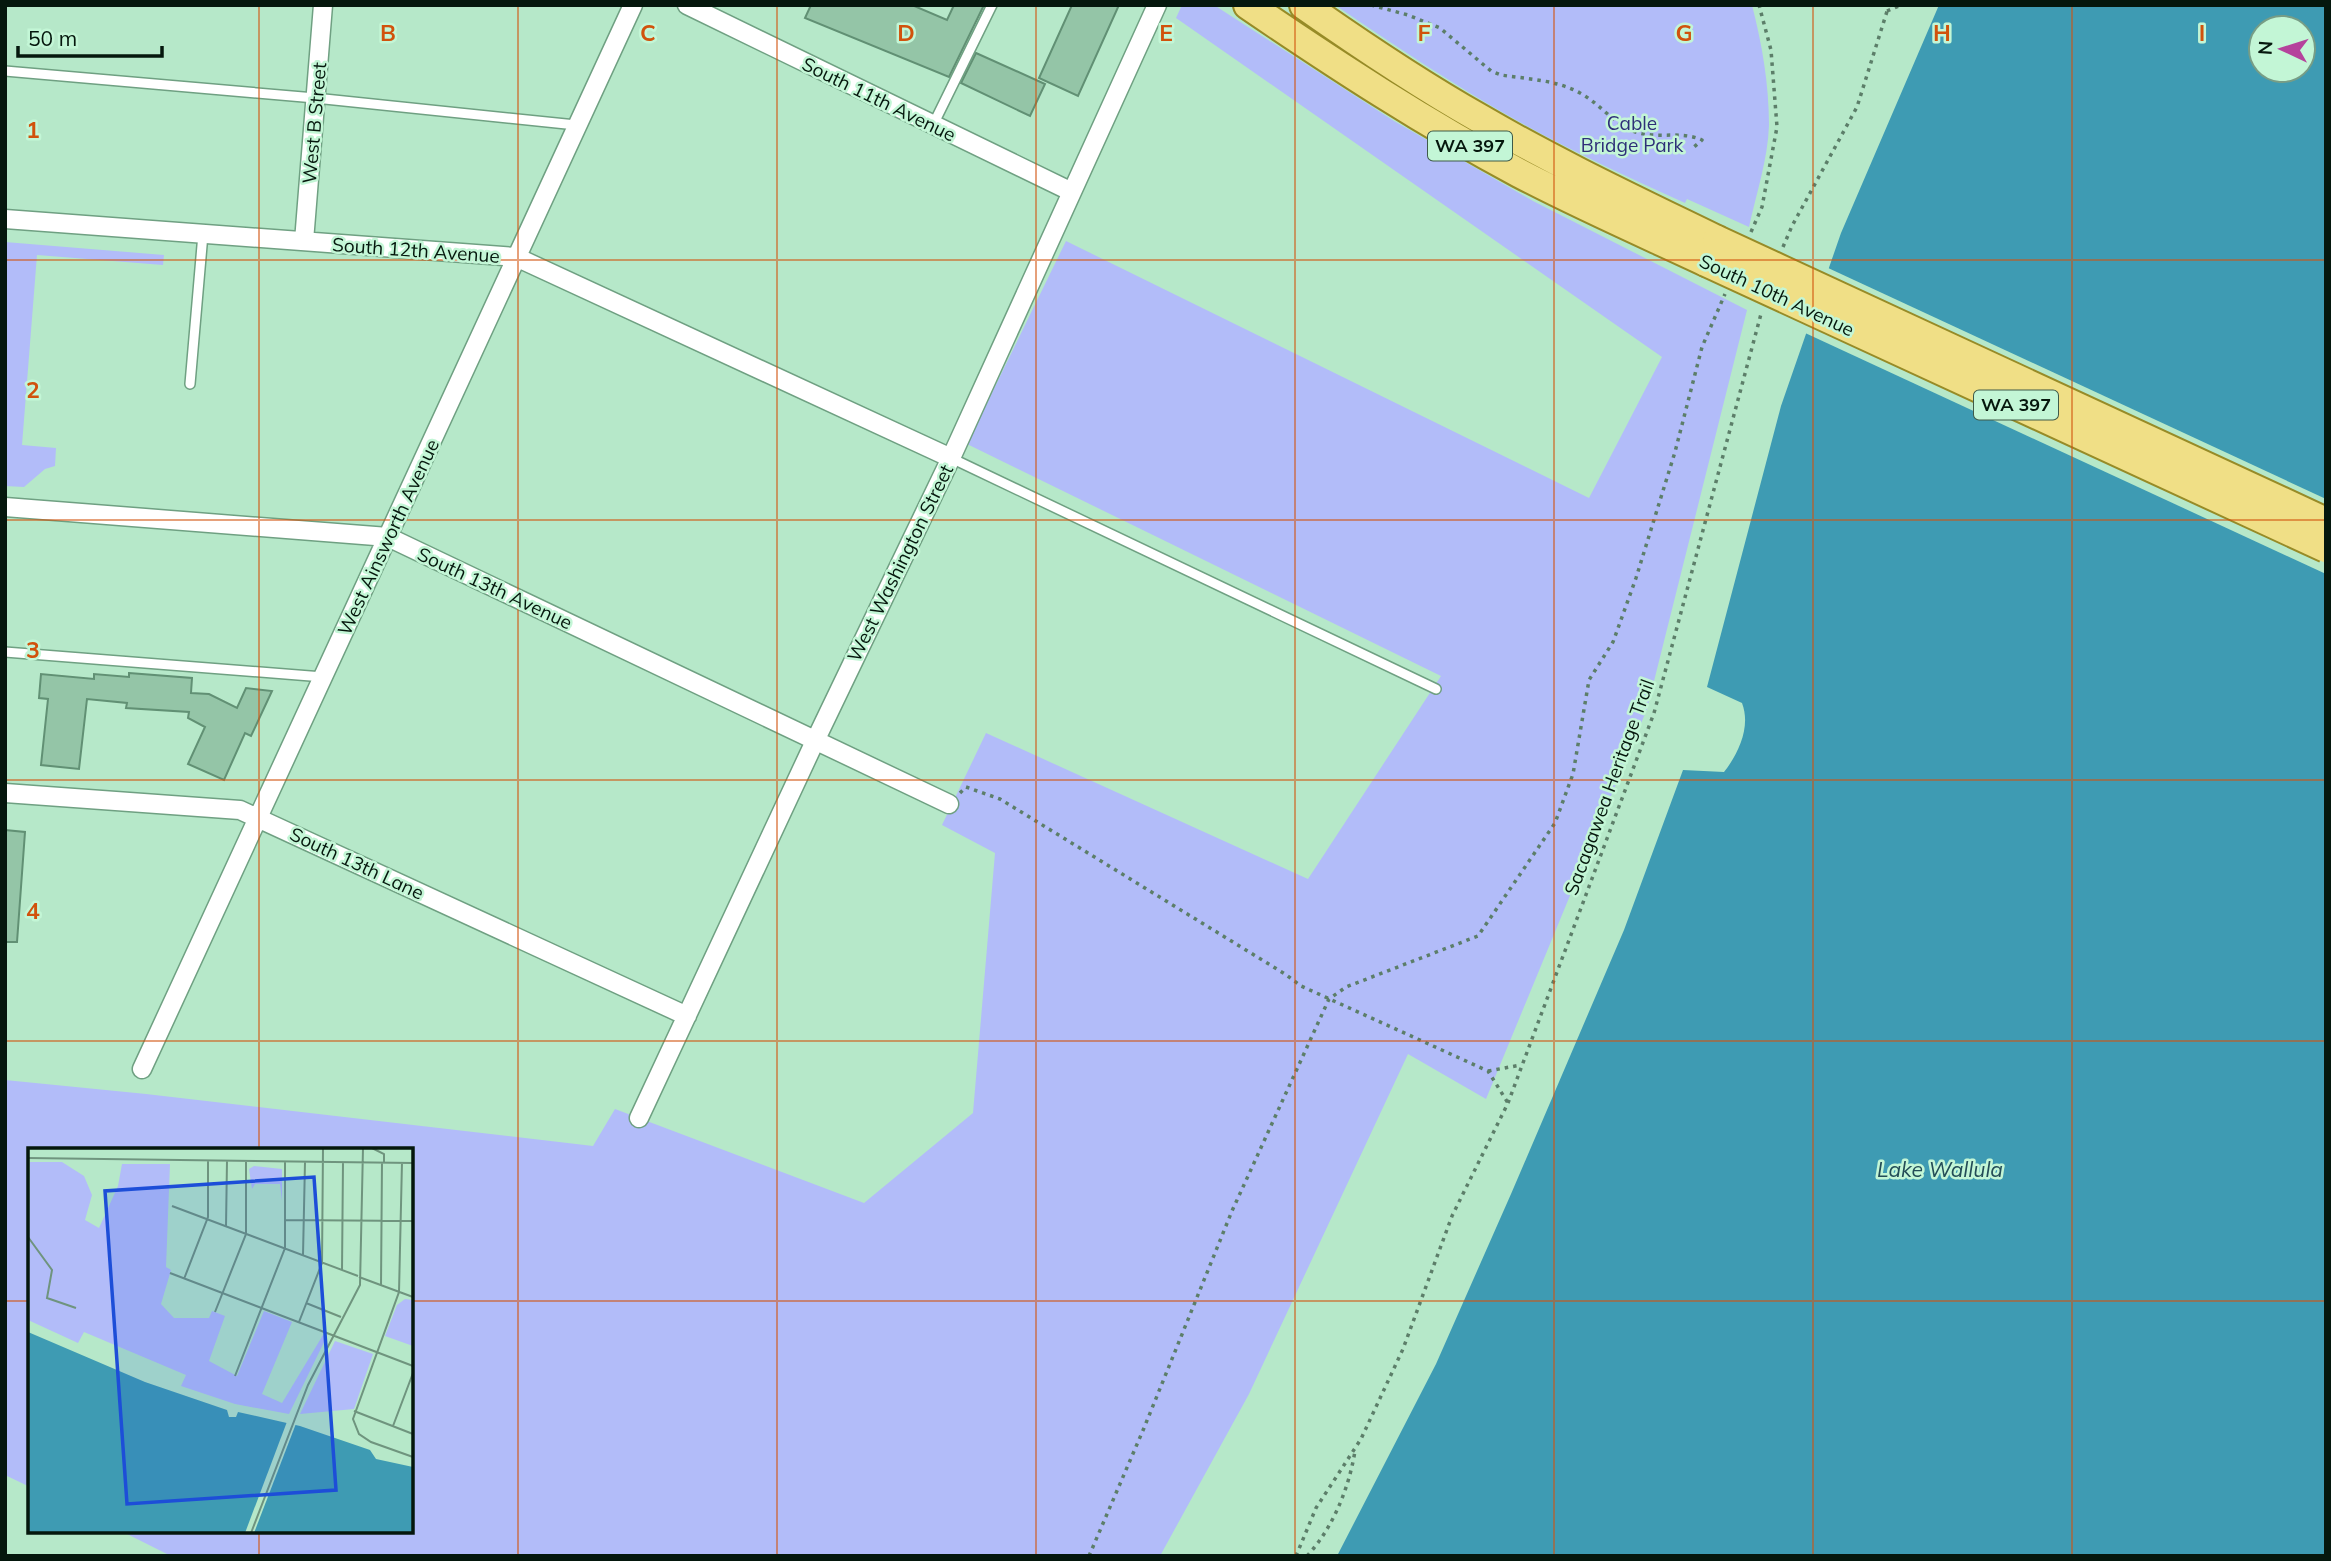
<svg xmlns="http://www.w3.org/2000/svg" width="2331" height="1561" font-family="Mulish,sans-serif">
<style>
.green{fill:#b2bcf9}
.water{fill:#3e9bb3;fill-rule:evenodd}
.pier{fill:#b6e8c9}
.building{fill:#94c5a7;stroke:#619074;stroke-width:2}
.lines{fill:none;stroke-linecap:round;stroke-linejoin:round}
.service-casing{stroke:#6fa082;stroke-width:12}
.minor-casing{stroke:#6fa082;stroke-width:21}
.primary-casing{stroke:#978b27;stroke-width:32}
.path{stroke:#5c7e69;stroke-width:3.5;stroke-dasharray:3.5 5;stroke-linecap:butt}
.service{stroke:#fff;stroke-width:9}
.minor{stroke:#fff;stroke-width:18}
.primary{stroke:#f0df86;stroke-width:28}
.primary-bridge-casing{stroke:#978b27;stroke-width:32;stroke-linecap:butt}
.primary-bridge{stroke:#f0df86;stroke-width:28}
.grid{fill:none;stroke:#d1520c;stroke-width:2;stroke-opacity:0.55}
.labels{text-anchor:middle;stroke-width:5;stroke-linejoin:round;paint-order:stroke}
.shield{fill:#c3f6d6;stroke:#3e5a49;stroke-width:2}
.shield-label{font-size:18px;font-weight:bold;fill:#05170d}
.street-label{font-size:19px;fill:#05170d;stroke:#c3f6d6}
.park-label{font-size:19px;fill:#2e2f78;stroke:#c3f6d6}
.water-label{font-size:21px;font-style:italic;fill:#234c57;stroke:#c3f6d6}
.inset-road{fill:none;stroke:#6f947e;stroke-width:2}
.view{fill:#1d4ed8;fill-opacity:0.15;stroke:#1d4ed8;stroke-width:3.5}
.inset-edge{fill:none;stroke:#05170d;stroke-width:3.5}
.grid-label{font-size:23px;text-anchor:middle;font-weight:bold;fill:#d1520c;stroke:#c3f6d6;stroke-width:5;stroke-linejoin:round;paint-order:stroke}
</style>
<rect width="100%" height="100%" fill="#b6e8c9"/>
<!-- green -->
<path class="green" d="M1182 5H1214L1394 121 1533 201 1747 310 1647 709 1486 1099 1408 1054 1249 1394 1160 1556H171L121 1531H411V1150H30V1487L5 1475V1080L146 1094 593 1146 615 1109 864 1203 973 1113 995 853 942 825 986 733 1308 879 1441 676 967 444 1066 241 1589 498 1662 357 1176 18Z
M1335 5H1752C1762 44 1769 84 1769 125 1768 159 1756 194 1749 227L1687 199 1685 203C1628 177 1571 151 1516 120 1454 85 1394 45 1335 5Z
M5 242 164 255 163 265 37 255 22 445 56 448 55 466 45 469 24 487 5 486Z"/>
<!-- water -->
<path class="water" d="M1939 5H2326V1556H1337L1436 1364 1511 1194 1624 930 1683 770 1724 772C1739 753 1751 726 1742 703L1707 687 1781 406 1841 233ZM2261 28H2303V70H2261Z"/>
<!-- pier -->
<path class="pier" d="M1826 267 2326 499V574L1803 332Z"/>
<!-- building -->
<path class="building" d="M811 5H912L947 20 954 5H984L949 77 805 18Z
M1072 5H1119L1078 96 1039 78Z
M976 53 1045 84 1030 116 961 83Z
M129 673 192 678 191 693 209 694 237 708 246 688 272 691 251 736 245 733 224 780 188 764 205 727 188 718 189 712 126 708 127 703 87 699 79 769 41 765 48 699 39 698 41 674 94 679V674L129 677Z
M5 830 25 832 17 942H5Z"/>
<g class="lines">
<!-- service casing -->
<g class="service-casing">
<path id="service" d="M5 71 315 98 576 125
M933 125 992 5
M190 384 203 234
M951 458 1436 689
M5 652 323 677"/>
</g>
<!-- minor casing -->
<g class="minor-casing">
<path id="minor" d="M687 5 1072 192
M5 219 516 257 951 458
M304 241 323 5
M5 507 388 537 949 804
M5 793 240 810 687 1016
M142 1069 633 5
M639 1118 816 739 951 458 1157 5"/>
</g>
<!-- primary casing -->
<g class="primary-casing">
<path id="primary" d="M1248 5C1336 65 1425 123 1519 173 1580 205 1644 233 1706 262
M1304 5C1361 45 1419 84 1479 118 1556 163 1637 201 1717 240"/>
</g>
<!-- path -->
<path class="path" d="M1371 5 1408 15 1440 28 1491 71 1501 75C1527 79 1557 80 1580 93 1599 103 1613 123 1633 131 1656 140 1680 130 1702 140L1694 147
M1887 11 1901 5
M1751 232 1762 207 1777 127 1771 50 1759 5
M1783 247 1792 226 1857 107 1889 5
M960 793 966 787 1000 799 1285 974 1301 986 1488 1071 1508 1103
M1488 1071 1521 1065
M1089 1556 1144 1428 1232 1211 1329 999 1346 987 1478 936 1555 823 1573 774 1589 680 1613 642 1636 578 1675 452 1702 347 1725 294
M1296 1556 1316 1508 1361 1439 1403 1349 1452 1216 1508 1103 1654 713 1761 314
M1307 1556C1333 1528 1349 1488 1355 1451"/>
<!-- service -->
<use href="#service" class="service"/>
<!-- minor -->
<use href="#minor" class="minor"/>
<!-- primary -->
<use href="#primary" class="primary"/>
<!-- primary-bridge casing -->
<g class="primary-bridge-casing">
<path id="primary-bridge" d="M1717 240 2326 522
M1706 262 2326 548"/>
</g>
<!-- primary-bridge -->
<use href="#primary-bridge" class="primary-bridge"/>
</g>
<!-- grid -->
<path class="grid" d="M259 5V1150M518 5V1556M777 5V1556M1036 5V1556M1295 5V1556M1554 5V1556M1813 5V1556M2072 5V1556M5 260H2326M5 520H2326M5 780H2326M5 1041H2326M5 1301H30M411 1301H2326M259 1531V1556"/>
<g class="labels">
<!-- shield labels -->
<g class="shield">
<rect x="1428" y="131.5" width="84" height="29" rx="5"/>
<rect x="1974" y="390.5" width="84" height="29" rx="5"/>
</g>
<g class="shield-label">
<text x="1470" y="152">WA 397</text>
<text x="2016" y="411">WA 397</text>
</g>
<!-- street labels -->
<g class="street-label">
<text transform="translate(879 99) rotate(26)" y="7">South 11th Avenue</text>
<text transform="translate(314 123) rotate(-85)" y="7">West B Street</text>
<text transform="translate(416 250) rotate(4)" y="7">South 12th Avenue</text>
<text transform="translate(1777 295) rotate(25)" y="7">South 10th Avenue</text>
<text transform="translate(388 537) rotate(-65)" y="7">West Ainsworth Avenue</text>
<text transform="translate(900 563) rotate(-64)" y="7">West Washington Street</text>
<text transform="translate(495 588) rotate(25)" y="7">South 13th Avenue</text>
<text transform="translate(1609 787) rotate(-70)" y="7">Sacagawea Heritage Trail</text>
<text transform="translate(357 863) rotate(25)" y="7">South 13th Lane</text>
</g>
<!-- park labels -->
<g class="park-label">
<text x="1632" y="130">Cable<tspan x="1632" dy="22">Bridge Park</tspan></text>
</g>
<!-- water labels -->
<g class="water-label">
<text x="1940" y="1177">Lake Wallula</text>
</g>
</g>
<!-- overview -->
<g transform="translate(28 1148)">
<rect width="385" height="385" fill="#b6e8c9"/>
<path d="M2 14H34L56 28 64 47 57 72 71 80 90 38 94 16H142L138 119 143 122 133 156 146 170H181L184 163 197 168 181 213 209 228 236 163 264 174 234 246 254 255 295 187 299 188 261 266 207 256 153 238 158 227 56 184 50 195 0 172ZM226 18 254 21V53L252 36H227L224 41 221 21ZM377 151 385 152V198L357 188 369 157ZM307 193 345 206 326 261 272 266Z" fill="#b2bcf9"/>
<path d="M0 184 117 234 199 262 201 269H208L210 264 272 278 342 302 348 311 385 319V385H0Z" fill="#3e9bb3"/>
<path d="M260 271 269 273 226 385H217Z" fill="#b6e8c9"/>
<path class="inset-road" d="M344 0 356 6V14M0 10 385 15M374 14 371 144 325 271 331 286 343 294 385 309M144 58 330 128M257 72 385 73M198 78 199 13M0 89 24 122 19 150 48 160M275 107 277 14M314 122 315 14M142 125 385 218M331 129 385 149M156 131 180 69V12M353 137 354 14M278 155 313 169M187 164 218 86V13M271 174 294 115 295 0M207 228 257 100V13M326 263 385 286M365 278 385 225M223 385 280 237 332 137 335 0"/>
<path class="view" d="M286 29 308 342 99 356 77 43Z"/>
<rect width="385" height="385" class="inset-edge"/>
</g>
<g class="grid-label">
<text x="388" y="41">B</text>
<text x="648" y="41">C</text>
<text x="906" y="41">D</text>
<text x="1166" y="41">E</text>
<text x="1424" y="41">F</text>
<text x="1684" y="41">G</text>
<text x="1942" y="41">H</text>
<text x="2202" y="41">I</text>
<text x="33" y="138">1</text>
<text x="33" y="398">2</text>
<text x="33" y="658">3</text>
<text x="33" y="919">4</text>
</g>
<!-- border -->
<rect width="2331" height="1561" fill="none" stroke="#05170d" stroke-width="14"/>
<!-- north arrow -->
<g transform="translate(2282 49) rotate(274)"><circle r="33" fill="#c3f6d6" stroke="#779d86" stroke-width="2"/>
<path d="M0-5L12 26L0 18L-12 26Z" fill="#b5429c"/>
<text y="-10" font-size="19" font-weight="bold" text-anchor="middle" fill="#05170d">N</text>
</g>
<!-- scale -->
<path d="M18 46v10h144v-10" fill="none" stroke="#05170d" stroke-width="3.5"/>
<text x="28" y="46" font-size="21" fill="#05170d" stroke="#c3f6d6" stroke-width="5" paint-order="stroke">50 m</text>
</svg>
